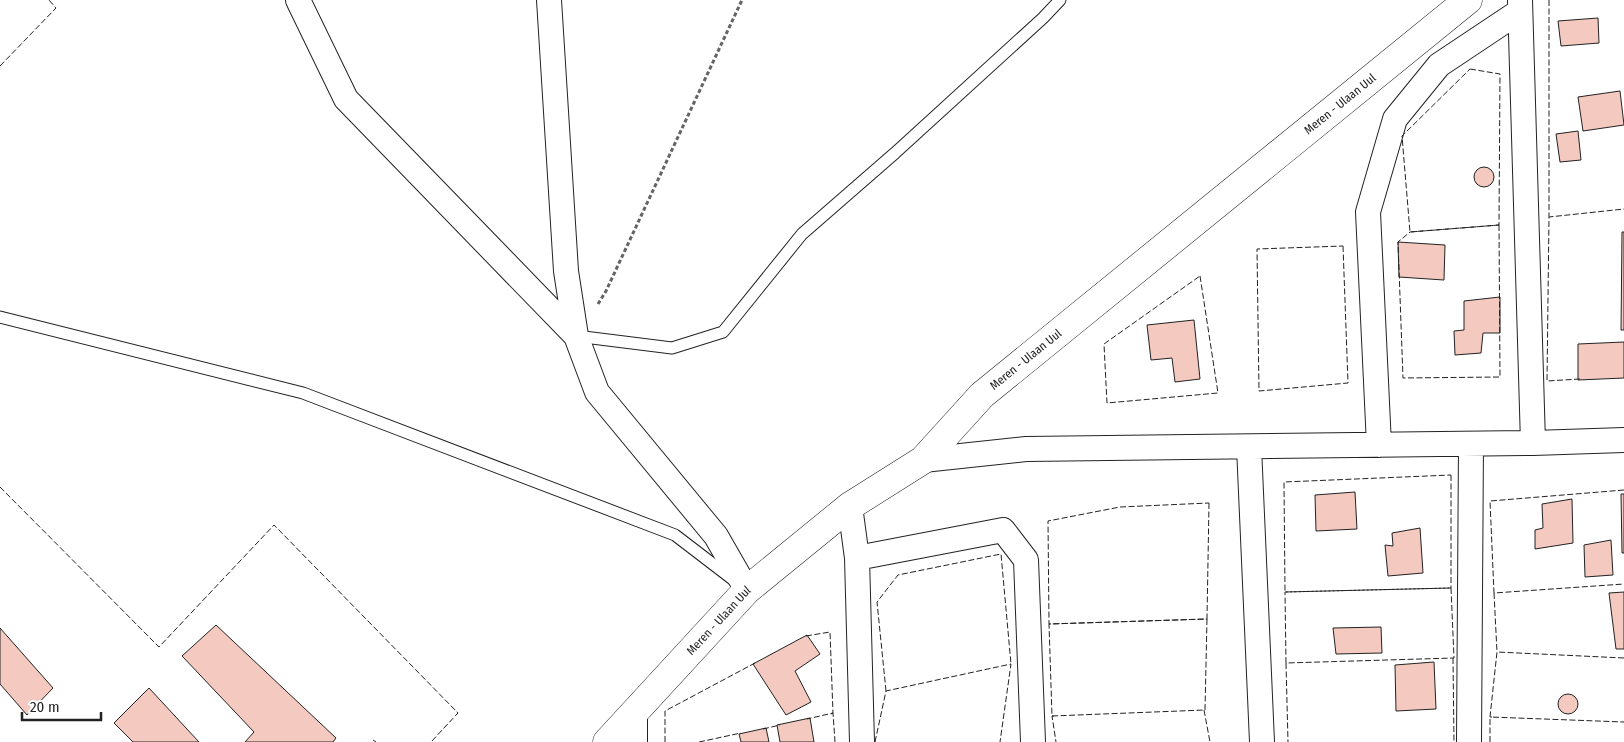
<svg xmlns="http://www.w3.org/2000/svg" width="1624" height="742" font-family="'Fira Sans Condensed',sans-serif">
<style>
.building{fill:#f3c9c0;stroke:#222}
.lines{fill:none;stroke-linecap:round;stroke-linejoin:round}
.service-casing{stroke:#222;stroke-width:13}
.minor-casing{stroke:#222;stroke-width:26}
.tertiary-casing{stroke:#222;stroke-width:29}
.path{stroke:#646464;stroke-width:3;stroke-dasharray:4 2.5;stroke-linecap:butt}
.service{stroke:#fff;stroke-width:11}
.minor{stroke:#fff;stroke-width:24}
.tertiary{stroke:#fff;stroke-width:28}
.fence{stroke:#222;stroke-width:1;stroke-dasharray:6 2.5;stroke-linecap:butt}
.labels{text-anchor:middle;stroke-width:4;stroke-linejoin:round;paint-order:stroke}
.street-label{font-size:12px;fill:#222;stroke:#fff}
</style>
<rect width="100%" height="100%" fill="#fff"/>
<!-- building -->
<path class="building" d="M1598 18 1599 43 1561 46 1558 21Z
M1620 91 1624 125 1583 131 1578 97Z
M1578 131 1581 160 1560 162 1556 134Z
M1474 177a10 10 0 1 1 20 0a10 10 0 1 1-20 0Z
M1622 232H1624V330H1621Z
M1398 242 1445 245 1444 280 1399 277Z
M1500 297V333H1483L1481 353 1455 355 1454 331 1464 330V301Z
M1194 320 1200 379 1175 382 1172 358 1151 360 1147 325Z
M1624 342V378L1578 380V344Z
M1355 492 1357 529 1316 531 1315 495Z
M1621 494H1624V553H1622Z
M1572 499 1573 543 1535 549V530L1543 528 1542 504Z
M1420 528 1423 573 1388 576 1385 545 1393 546 1392 533Z
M1611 540 1613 575 1585 577 1584 545Z
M1624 592V649H1616L1609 593Z
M216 625 336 738 333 742H245L254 732 182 656Z
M1381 627 1382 653 1336 654 1333 628Z
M0 628 53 688 27 715 0 684Z
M807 635 820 654 795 671 811 702 786 715 753 664Z
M1434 662 1436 709 1396 711 1395 665Z
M149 688 199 742H133L114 723Z
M1558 704a10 10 0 1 1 20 0a10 10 0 1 1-20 0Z
M810 718 814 742H780L777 725Z
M766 728 769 742H741L739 734Z"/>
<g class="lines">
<!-- service casing -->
<g class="service-casing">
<path id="service" d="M0 317 303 393 675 535 735 581
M576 336 672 348 723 332 802 234 895 153 1043 18 1060 0"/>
</g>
<!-- minor casing -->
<g class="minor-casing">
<path id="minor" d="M298 0 346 99 576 336
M549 0 566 271 576 336 597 392 716 536 747 590
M1520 0 1533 443
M1379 445 1368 212 1395 119 1439 65 1520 11
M1249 447 1262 742
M923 460 1026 449 1533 443 1624 440
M850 506 857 558 862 742
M857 558 1003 530 1026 560 1033 742
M635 710V742
M1469 742 1471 444"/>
</g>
<!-- tertiary casing -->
<g class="tertiary-casing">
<g id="tertiary">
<path id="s1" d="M607 742 747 590 850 506 923 460 982 395 1468 0"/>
</g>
</g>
<!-- path -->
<path class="path" d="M598 304 606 291 742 0"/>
<!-- service -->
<use href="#service" class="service"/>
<!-- minor -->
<use href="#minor" class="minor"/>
<!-- tertiary -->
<use href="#tertiary" class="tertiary"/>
<!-- fence -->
<path class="fence" d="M1549 0V217
M0 66 56 8 49 0
M1470 69 1500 74 1499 225 1410 232 1402 136Z
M1499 225 1500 377 1403 378 1398 242 1410 232Z
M1343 246 1348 383 1259 391 1257 249Z
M1200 276 1218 393 1107 403 1104 344Z
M1580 379 1547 381 1549 217 1624 209
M1451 475V588L1285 592 1284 482Z
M0 487 159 647 274 525 458 713 431 742
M1624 490 1490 501 1494 593 1624 584
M1209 503 1207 619 1049 624 1048 521 1120 507Z
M1451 588 1454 658 1286 663 1285 592Z
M1494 593 1497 652
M1207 619 1205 710 1052 716 1049 624Z
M806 636 830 632 833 713 807 719
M1453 658 1454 742
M1624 658 1497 652 1490 717 1624 722
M1286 663 1288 742
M886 691 877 602 898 575 1001 554 1011 664
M1204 710 1210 742
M831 714 833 713 835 742
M1054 716H1052L1056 742
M763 729 780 725
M373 740 376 742
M665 742V711L755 663
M699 742 741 733
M875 742 886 691 1011 664 1000 742
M1490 742V717H1492"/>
</g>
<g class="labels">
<!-- street labels -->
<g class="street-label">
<text dy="4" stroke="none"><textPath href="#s1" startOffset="975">Meren - Ulaan Uul</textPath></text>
<text dy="4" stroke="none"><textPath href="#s1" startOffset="570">Meren - Ulaan Uul</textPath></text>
<text dy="4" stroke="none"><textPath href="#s1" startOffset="165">Meren - Ulaan Uul</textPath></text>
</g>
</g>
<!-- scale -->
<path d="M22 712v8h79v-8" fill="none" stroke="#222222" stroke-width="2.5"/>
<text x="30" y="712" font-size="15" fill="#222222" stroke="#ffffff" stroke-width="4" paint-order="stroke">20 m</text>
</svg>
